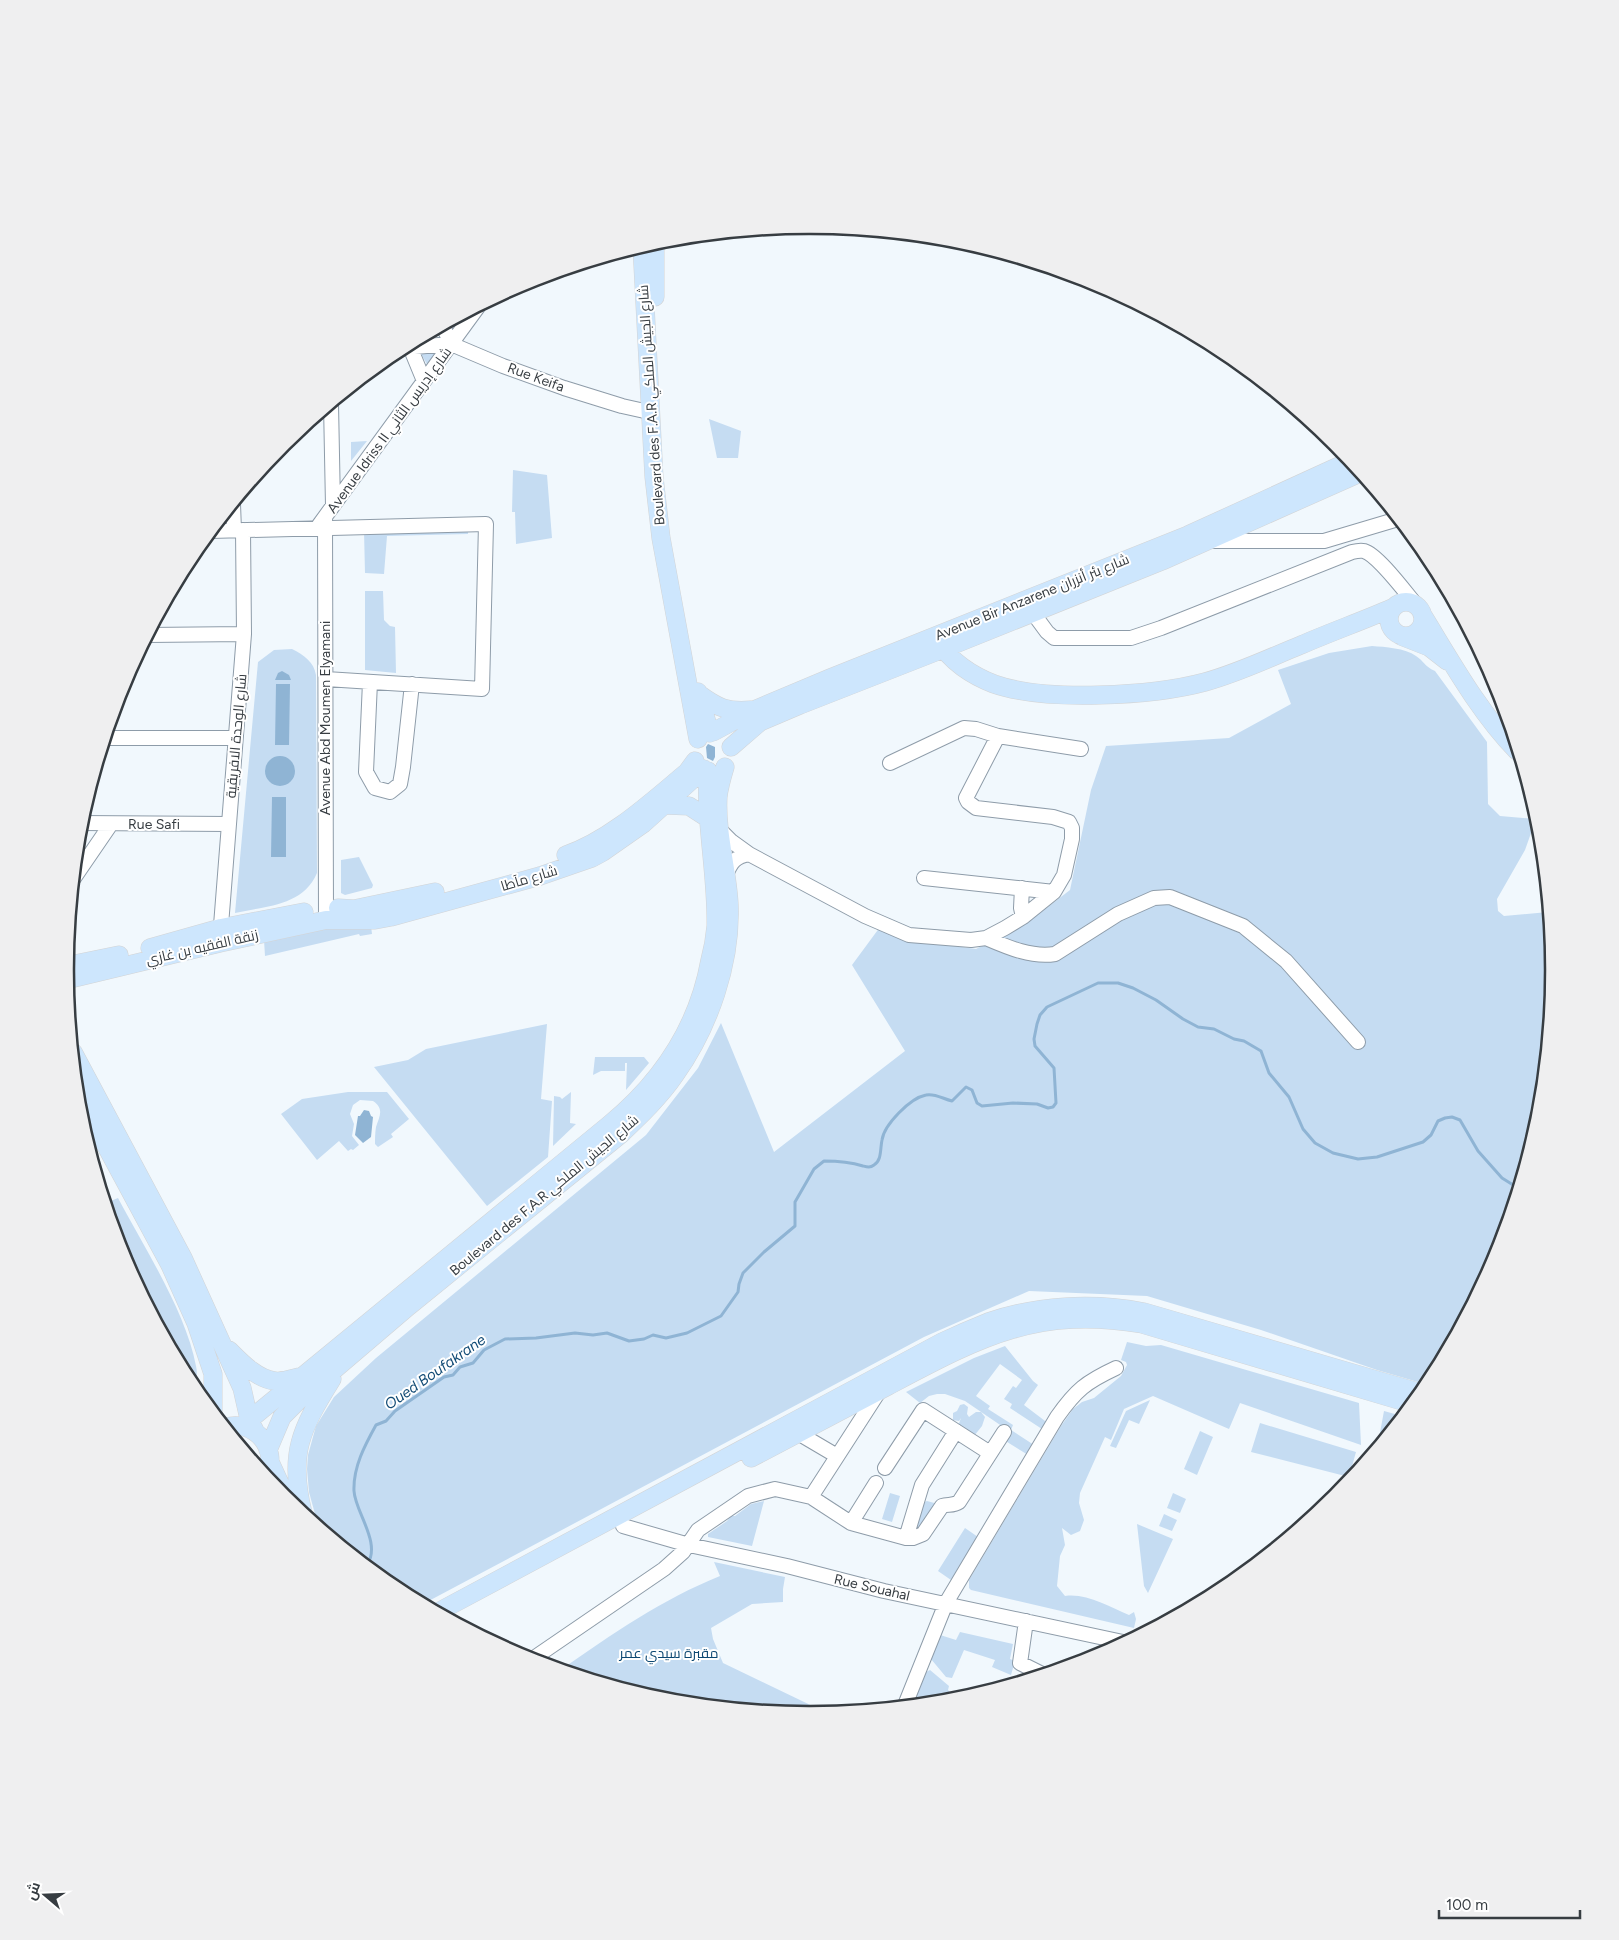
<svg xmlns="http://www.w3.org/2000/svg" width="1619" height="1940" font-family="Figtree,Cairo,sans-serif">
<style>
.green{fill:#c5dcf2}
.water{fill:#8fb4d4}
.lines{fill:none;stroke-linecap:round;stroke-linejoin:round}
.stream{stroke:#8fb4d4;stroke-width:3}
.minor-casing{stroke:#8e9ca9;stroke-width:16}
.major-casing{stroke:#d3d4d5;stroke-width:19}
.minor{stroke:#fff;stroke-width:14}
.major{stroke:#cde6fd;stroke-width:18}
.labels{text-anchor:middle;stroke-width:4;stroke-linejoin:round;paint-order:stroke}
.street-label{font-size:14px;fill:#373d42;stroke:#fff}
.park-label{font-size:14px;fill:#0c4771;stroke:#fff}
.water-label{font-size:15px;font-style:italic;fill:#134c76;stroke:#fff}
.rim{fill:none;stroke:#373d42;stroke-width:2.5}
</style>
<rect width="100%" height="100%" fill="#f1f8fd"/>
<!-- green -->
<path class="green" d="M420 352 437 353 428 366Z
M709 419 741 431 738 458H717Z
M367 441 351 461V442Z
M513 470 547 475 552 538 516 544 515 512H512Z
M468 529V534L387 536 384 574 365 573 364 531Z
M365 591H383L384 620 390 626 395 627 396 673 365 670Z
M1372 646C1385 647 1405 648 1416 656 1424 661 1424 666 1435 671L1487 742 1488 804 1500 816 1536 819 1525 850 1497 899 1498 911 1504 916 1548 912 1554 970 1540 1116 1497 1255 1428 1385 1377 1370 1261 1330 1147 1296 1029 1291 924 1337 423 1604 396 1589 318 1525 309 1492 307 1469 308 1455 316 1426 334 1397 376 1358 646 1135 698 1068 721 1023 774 1152 905 1051 852 965 880 927 913 940 976 949 1027 923 1070 890 1091 790 1106 746 1229 738 1291 704 1278 670 1329 653Z
M292 649C304 655 314 662 316 675L317 873C303 906 266 906 235 913L258 662 274 650Z
M359 857 373 885 372 888 345 895 341 893V860Z
M371 926 372 934 360 936 359 934 265 956 264 940 313 928Z
M547 1024 541 1099 552 1101 548 1157 487 1206 374 1067 408 1060 426 1049Z
M595 1057H644L649 1063 626 1090 627 1063H625V1071H601L593 1075Z
M348 1092H387L409 1119 391 1134 393 1137 378 1147 375 1144C375 1139 375 1133 376 1127 379 1117 385 1109 373 1101L360 1100 353 1105 350 1114 354 1124 352 1136 359 1145 353 1150 351 1149 348 1151 339 1141 317 1160 281 1114 302 1099Z
M571 1092 570 1123 576 1124 553 1146 554 1096 560 1097 562 1099Z
M118 1198C144 1247 186 1312 196 1366 198 1374 196 1382 195 1389L190 1383 122 1255 106 1203Z
M1127 1342 1146 1346 1161 1345 1359 1403 1361 1445 1240 1403 1229 1429 1153 1396 1124 1409 1111 1440 1105 1437 1080 1493 1079 1503 1084 1520 1080 1531 1071 1535 1062 1528 1065 1545 1060 1556 1057 1586 1065 1596C1087 1593 1109 1607 1129 1615L1134 1612 1136 1619 1134 1628 971 1590 969 1588V1580L1061 1426 1073 1409 1082 1402 1094 1398 1121 1376 1127 1365 1126 1362 1121 1360Z
M1005 1346 1033 1381 1038 1385 1024 1405 1049 1424 1045 1431 1010 1408 1012 1404 1004 1399 1013 1386 1016 1388 1022 1380 1000 1364 976 1396 990 1406 988 1409 1013 1425 1011 1430 1034 1445 1028 1455 1004 1440 1009 1431 965 1401 945 1394H937L929 1396 920 1403 906 1392 974 1358Z
M1150 1400 1139 1424 1129 1420 1116 1448 1110 1446 1126 1411Z
M964 1404 968 1407 967 1414 969 1417 976 1412H981L985 1417 982 1426 974 1436 958 1426 961 1418 959 1421 953 1420V1413L957 1411 960 1405Z
M1384 1411 1402 1416 1383 1439 1379 1438Z
M1260 1423 1356 1452 1349 1477 1251 1452Z
M1200 1431 1213 1437 1197 1475 1184 1469Z
M890 1493 900 1496 892 1522 882 1519Z
M1173 1493 1186 1499 1180 1513 1167 1508Z
M764 1501 752 1546 708 1537V1534L727 1521 731 1516H735L751 1504Z
M927 1501 938 1504 922 1528 912 1534 922 1503Z
M1164 1514 1177 1520 1172 1531 1159 1526Z
M1137 1524 1173 1539 1148 1593 1144 1586Z
M965 1528 978 1537 951 1580 938 1571Z
M714 1562 785 1577 783 1589V1602L752 1604 711 1628 713 1639 723 1663 827 1713 809 1714 664 1700 562 1669C612 1634 663 1599 720 1576Z
M960 1632 1013 1644 1010 1659 1015 1661 1011 1675 992 1667 995 1660 964 1650 952 1678 946 1677 931 1659 937 1634 956 1640Z
M930 1670 949 1686 948 1690 957 1700 911 1705 926 1672Z"/>
<!-- water -->
<path class="water" d="M282 671 289 675 291 680H275L278 673Z
M276 684H290L289 745H275Z
M708 744 715 747V757L713 761 707 758 706 747Z
M265 771a15 15 0 1 1 30 0a15 15 0 1 1-30 0Z
M272 797H286V857H271Z
M364 1110 369 1111 371 1116 373 1117 371 1137 363 1143 355 1135 358 1116H360Z"/>
<g class="lines">
<!-- stream -->
<path class="stream" d="M367 1565C382 1543 355 1512 354 1491 353 1467 365 1445 376 1425L386 1421 395 1411 444 1377 453 1375 460 1367 473 1363 484 1350 505 1339 536 1338 575 1333 593 1335 607 1333 629 1341 644 1339 653 1335 666 1338 687 1333 721 1316 738 1292 739 1284 743 1273 764 1252 795 1226V1202L814 1169 824 1161C838 1161 850 1162 863 1166 867 1167 870 1168 874 1165 882 1160 880 1149 882 1140 884 1125 910 1098 926 1095 935 1093 943 1099 952 1101L966 1087 972 1090 977 1103 982 1106 1013 1103 1037 1104 1048 1108 1053 1107 1056 1103 1054 1068 1035 1046 1034 1039 1037 1024 1040 1015 1047 1007 1098 983H1118L1133 988 1156 1000 1183 1019 1198 1027 1214 1029 1234 1039 1244 1041 1261 1051 1269 1073 1289 1097 1303 1129 1315 1143 1333 1153 1358 1159 1377 1157 1423 1142 1431 1135 1438 1121 1445 1118 1452 1117 1460 1120 1478 1151 1502 1178 1518 1188"/>
<!-- minor casing -->
<g class="minor-casing">
<path id="minor" d="M443 326 451 344
M410 347 424 381
M402 348 451 344 503 366 564 388 622 406 649 412
M331 404 333 506
M233 504 234 530
M325 518 326 920
M319 525 478 307
M211 531 486 524 482 689 326 679
M1212 541H1324L1398 519
M1033 613 1047 632 1054 638H1131L1161 628 1352 552C1356 551 1360 550 1364 551 1378 555 1406 593 1417 606
M148 635 244 634
M370 682 366 772 375 788 390 792 400 784 403 767 412 684
M106 738H235
M890 763 964 728 976 729 998 736
M80 823 229 824
M721 831 731 841 749 854 865 916 909 935 971 940 986 938 1005 928 1023 917 1054 892 1064 875 1072 839V828L1069 822 1053 817 976 808 968 802 966 798 998 736 1081 749
M726 875C731 862 735 857 749 854
M74 878 111 824
M924 878 1054 892
M1022 888 1021 908 1023 917
M220 938 244 634 243 530
M986 938C1007 947 1032 958 1055 954L1118 914 1154 898 1170 897 1243 926 1286 961 1358 1042
M798 1433 837 1456
M885 1468 923 1410 990 1453
M811 1497 880 1390
M851 1523 876 1483
M623 1526 689 1545 787 1566 884 1591 1123 1642
M906 1538 922 1485 956 1431
M1026 1621 1020 1663 1042 1674
M531 1660 664 1569 683 1552 698 1530 748 1496 775 1489 811 1497 851 1523 906 1538H913L923 1534 942 1506C948 1504 953 1506 959 1502L1004 1432
M905 1705 946 1603 1057 1417C1076 1390 1086 1382 1116 1368"/>
</g>
<!-- major casing -->
<g class="major-casing">
<path id="major" d="M655 243V297
M642 247 654 477 661 538 698 739
M1389 619a17 17 0 1 1 34 0a17 17 0 1 1-34 0Z
M1422 614C1451 661 1479 712 1517 751
M1401 636 1429 647 1447 661
M939 641C949 661 973 676 994 684 1045 702 1153 696 1205 682 1238 673 1269 658 1301 645 1331 632 1362 621 1392 608
M698 692 710 733
M699 694C718 708 727 712 751 710
M713 732 754 710 830 678 1188 535 1350 461
M731 747 760 722 800 705 943 649 1162 561 1360 473
M664 805 689 806 709 819
M566 855C610 840 651 802 687 772L695 761
M338 908 354 909 435 892
M150 948 221 928 304 912
M65 966 119 955
M66 980 220 943 326 920H375L391 917 540 876 592 858 603 852 643 824 704 769
M73 1052 183 1258 242 1388 249 1419 255 1431
M77 1092 170 1265 196 1323 213 1374V1411
M229 1350C241 1362 257 1379 275 1381 283 1382 291 1379 299 1377
M242 1426 610 1124C662 1081 698 1027 710 960 713 949 715 937 716 926 717 874 705 823 708 771
M226 1427C254 1419 280 1449 266 1475
M268 1450 282 1417 300 1399 409 1306 621 1134C640 1116 660 1097 675 1075 709 1027 732 962 729 903 727 868 716 832 718 797 719 787 722 777 725 767
M751 1458C796 1434 842 1410 888 1386 979 1338 1036 1306 1142 1324L1412 1404
M270 1462 287 1499
M303 1513C288 1454 301 1429 332 1379
M438 1612 942 1342C957 1335 973 1328 988 1322 1037 1305 1093 1302 1144 1312L1421 1393"/>
</g>
<!-- minor -->
<use href="#minor" class="minor"/>
<!-- major -->
<use href="#major" class="major"/>
</g>
<g class="labels">
<!-- street labels -->
<g class="street-label">
<text transform="translate(536 377) rotate(20)" y="5">Rue Keifa</text>
<text transform="translate(651 405) rotate(-94)" y="5">Boulevard des F.A.R شارع الجيش الملكي</text>
<text transform="translate(389 430) rotate(-54)" y="5">Avenue Idriss II شارع إدريس الثاني</text>
<text transform="translate(1032 597) rotate(-22)" y="5">Avenue Bir Anzarene شارع بئر أنزران</text>
<text transform="translate(325 718) rotate(-90)" y="5">Avenue Abd Moumen Elyamani</text>
<text transform="translate(236 736) rotate(-85)" y="5">شارع الوحدة الافريقية</text>
<text x="154" y="829">Rue Safi</text>
<text transform="translate(529 878) rotate(-17)" y="5">شارع مآطا</text>
<text transform="translate(202 947) rotate(-13)" y="5">زنقة الفقيه بن غازي</text>
<text transform="translate(544 1195) rotate(-40)" y="5">Boulevard des F.A.R شارع الجيش الملكي</text>
<text transform="translate(872 1587) rotate(13)" y="5">Rue Souahal</text>
</g>
<!-- park labels -->
<g class="park-label">
<text x="669" y="1658">مقبرة سيدي عمر</text>
</g>
<!-- water labels -->
<g class="water-label">
<text transform="translate(435 1372) rotate(-35)" y="5">Oued Boufakrane</text>
</g>
</g>
<!-- crop -->
<path d="M0 0H1619V1940H0ZM809 234H810A735 735 0 0 1 1545 969V971A735 735 0 0 1 810 1706H809A735 735 0 0 1 74 971V969A735 735 0 0 1 809 234Z" fill="#efeff0" fill-rule="evenodd"/>
<path class="rim" d="M809 234H810A735 735 0 0 1 1545 969V971A735 735 0 0 1 810 1706H809A735 735 0 0 1 74 971V969A735 735 0 0 1 809 234Z"/>
<!-- north arrow -->
<g transform="translate(45 1895) rotate(289)" stroke="#ffffff" stroke-width="4" paint-order="stroke">
<path d="M0-4L9 19L0 12L-9 19Z" fill="#373d42"/>
<text y="-8" font-size="14" font-weight="bold" text-anchor="middle" fill="#373d42">ش</text>
</g>
<!-- scale -->
<path d="M1439 1910v8h141v-8" fill="none" stroke="#373d42" stroke-width="2.5"/>
<text x="1446" y="1910" font-size="15" fill="#373d42" stroke="#ffffff" stroke-width="4" paint-order="stroke">100 m</text>
</svg>
